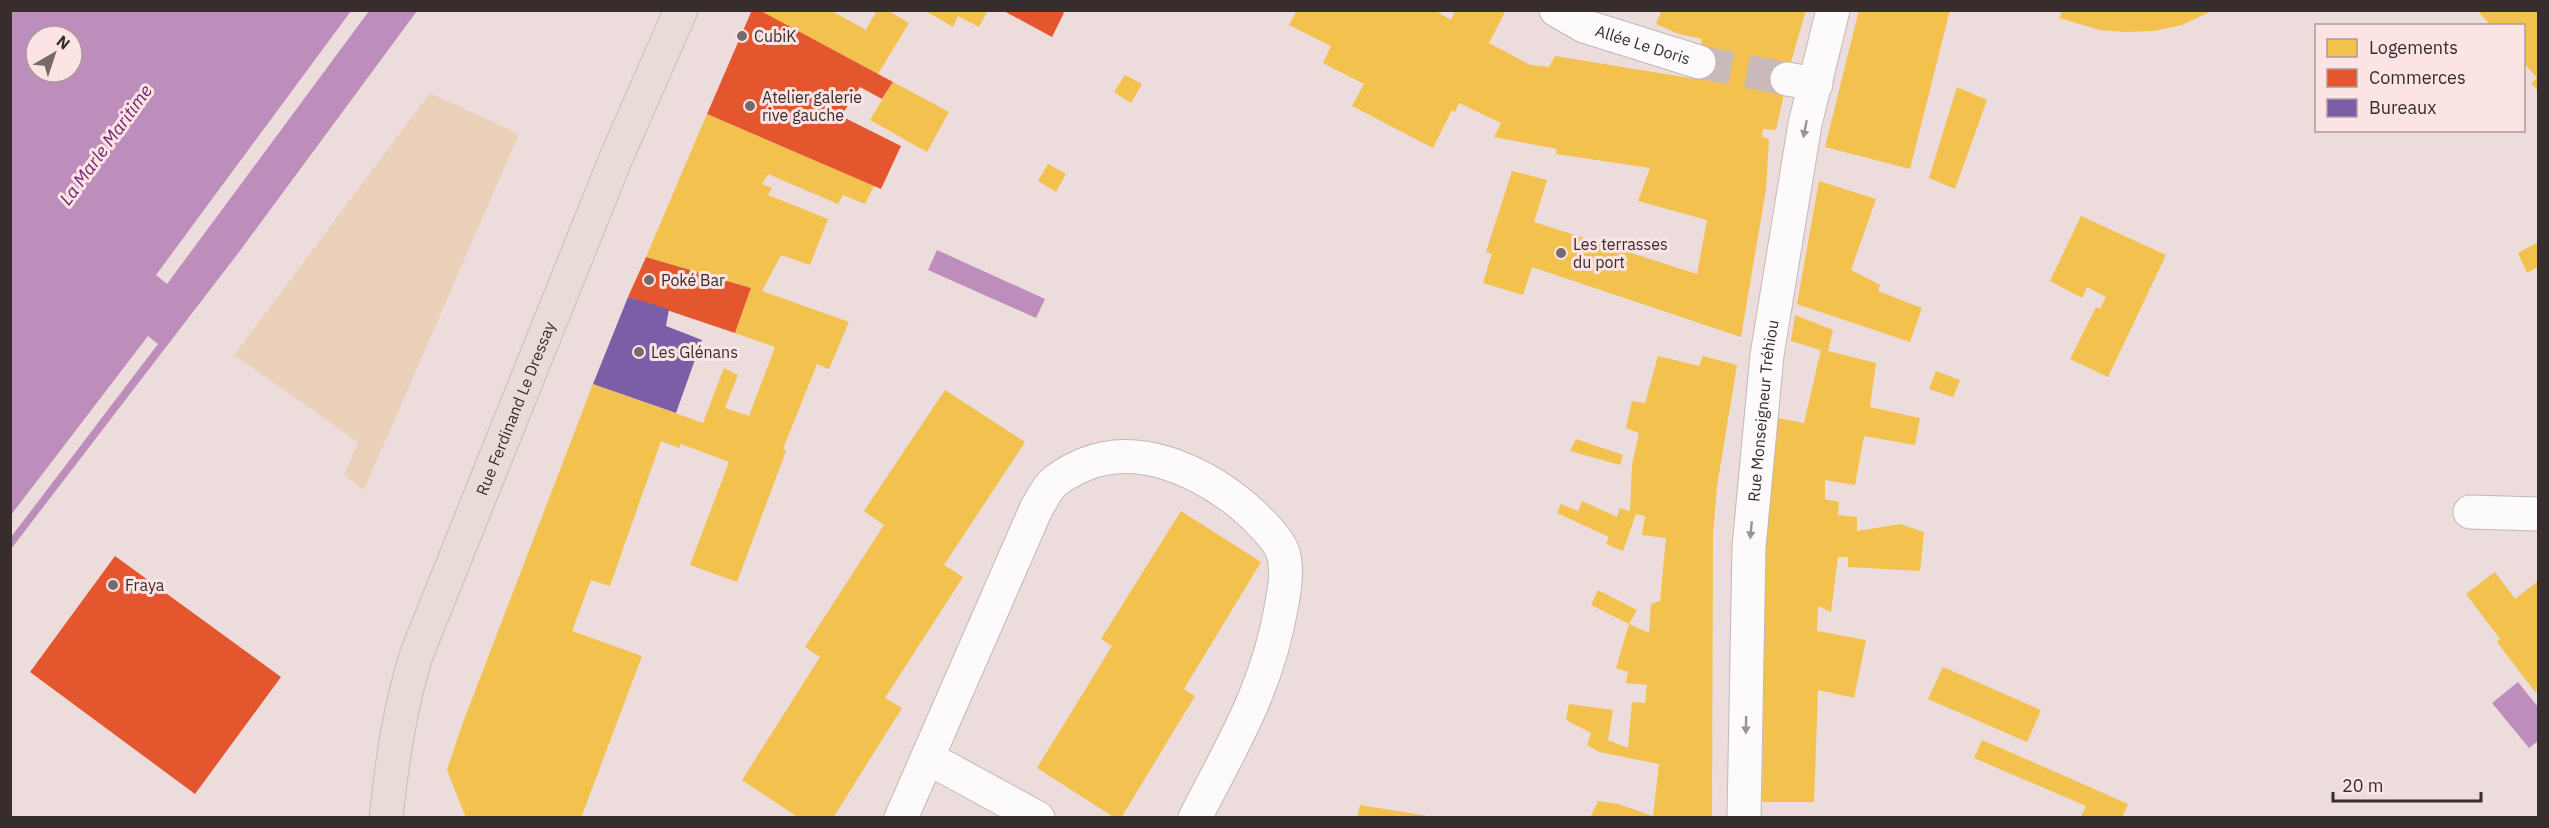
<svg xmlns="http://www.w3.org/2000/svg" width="2549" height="828" font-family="'IBM Plex Sans',sans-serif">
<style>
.green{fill:#ecd1ba}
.water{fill:#bd8ebb;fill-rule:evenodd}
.pier{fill:#eddcdc}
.homes{fill:#f2c14e}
.shops{fill:#e4572e}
.offices{fill:#7b5ea7}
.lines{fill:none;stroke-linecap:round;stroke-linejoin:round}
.minor-tunnel{stroke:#c9b9b9;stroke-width:33;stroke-dasharray:33 16;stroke-linecap:butt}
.minor-casing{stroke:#c4b7b7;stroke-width:35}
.major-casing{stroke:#c5bdbd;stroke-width:35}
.minor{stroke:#fcfafa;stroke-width:33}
.major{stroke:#e7dcd6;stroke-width:33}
.oneway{fill:#9a9494}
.poi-dot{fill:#776a6a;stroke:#fde4e4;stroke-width:2}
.labels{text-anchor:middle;stroke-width:6;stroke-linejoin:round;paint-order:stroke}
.poi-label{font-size:16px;fill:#382d2d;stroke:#fde4e4;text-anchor:start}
.street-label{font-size:16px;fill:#382d2d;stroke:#fde4e4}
.water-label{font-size:18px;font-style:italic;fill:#6f2574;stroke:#fde4e4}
</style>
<rect width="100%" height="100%" fill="#eddcdc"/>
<!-- green -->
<path class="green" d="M430 93 519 134 364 490 344 475 358 442 234 355Z"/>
<!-- water -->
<path class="water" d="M11 11H417L239 252 11 549ZM36 36H72V72H36Z
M937 250 1045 299 1036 318 928 270Z
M2518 682 2538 707V741L2529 748 2492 703Z"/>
<!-- pier -->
<path class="pier" d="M351 11H369L167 284 156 275Z
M148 336 158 344 11 537V515Z"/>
<!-- homes -->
<path class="homes" d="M759 10H830L866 30 877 10H887L909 23 878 74Z
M924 10H988L979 27 958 16 953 27Z
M1297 10H1434L1451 20 1455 10H1506L1489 43 1530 65 1549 67 1555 56 1696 79 1702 39 1679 34 1656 24 1662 10H1806L1791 62 1776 130 1763 129 1762 137 1769 139 1766 189 1741 337 1532 267 1523 295 1483 283 1492 254 1486 252 1512 171 1547 180 1534 222 1697 274 1707 220 1638 201 1650 168 1556 154 1557 149 1494 137 1501 123 1459 103 1455 112 1452 110 1433 148 1352 106 1364 84 1323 63 1331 46 1289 25Z
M1859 10H1950L1910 169 1825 147Z
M2063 10H2214L2182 25 2154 31 2125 32 2100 30 2059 18Z
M2477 10H2538V91L2531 83 2537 78 2524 63V26H2491Z
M1125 75 1142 84 1131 103 1114 92Z
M893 82 949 112 927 152 870 120Z
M1957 87 1987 100 1955 189 1929 178Z
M707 114 874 186 865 204 843 195 838 204 768 174 762 184 772 188 768 195 828 219 810 265 781 255 762 291 849 322 829 369 817 364 783 449 786 451 737 582 690 565 729 462 681 444 679 448 661 441 610 586 591 580 572 631 642 656 581 818H466L447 770 462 725 593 384 703 423 724 368 738 375 725 408 749 416 775 347 735 333 751 288 646 257Z
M1048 164 1066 174 1056 192 1038 181Z
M1819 181 1876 199 1851 270 1880 285 1878 291 1922 308 1910 342 1797 304Z
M2081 216 2166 255 2108 377 2070 359 2096 307 2100 309 2106 297 2087 287 2082 298 2050 281Z
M2538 242V267L2527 273 2518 253Z
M1795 315 1833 330 1828 351 1876 363 1870 407 1920 418 1915 445 1864 436 1855 485 1825 480V499L1839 502 1838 515 1857 517V531L1900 524 1924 532 1920 571 1848 567V557H1838L1831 612 1818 606 1817 631 1866 640 1854 698 1818 690 1814 802H1762L1767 472 1777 418 1804 423 1821 350 1791 341Z
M1658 356 1699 366 1703 356 1737 365 1717 486 1713 533 1712 818H1590L1598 801 1618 804 1653 816 1659 764 1599 752 1587 745 1591 733 1566 720 1569 704 1613 710 1608 740 1628 748 1632 702 1645 703 1647 685 1626 683 1628 672 1616 668 1629 624 1649 633 1651 604 1660 601 1666 538 1642 535 1645 516 1636 514 1623 551 1606 544 1609 537 1557 513 1561 504 1578 511 1582 501 1617 517 1620 508 1630 511 1632 465 1639 433 1626 428 1632 401 1645 403Z
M1936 371 1960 380 1953 397 1929 389Z
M945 390 1025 442 944 565 963 577 885 698 902 708 833 818H799L742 780 820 657 805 647 884 525 864 511Z
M1576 439 1623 455 1620 465 1570 451Z
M1181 511 1261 562 1184 689 1195 696 1121 818H1115L1037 768 1112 646 1101 639Z
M2495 572 2515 599 2538 581V689L2535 692 2497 642 2500 639 2466 594Z
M1598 590 1637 610 1629 624 1591 605Z
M1943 667 2041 710 2027 742 1928 699Z
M1982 740 2035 763 2128 804 2122 818H2080L2086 806 1974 758Z
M1360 805 1428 816V818H1357Z"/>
<!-- shops -->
<path class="shops" d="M752 10H759L893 82 882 99 860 87 841 116 901 146 881 189 707 114Z
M1002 10H1060L1064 13 1052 37Z
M646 257 751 288 735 333 628 297Z
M115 556 281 677 195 794 30 672Z"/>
<!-- offices -->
<path class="offices" d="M628 297 669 309 666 326 702 340 676 413 593 384Z"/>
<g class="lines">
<!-- minor-tunnel -->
<path class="minor-tunnel" d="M1699 62 1787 79"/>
<!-- minor casing -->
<g class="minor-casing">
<g id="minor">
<path id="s1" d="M1556 10 1584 26 1699 62"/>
<path d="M1787 79 1816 84"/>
<path d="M2470 512 2538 514"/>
<path d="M928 758 1038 818"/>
<path d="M901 818 1037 507C1042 500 1046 490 1052 484 1060 476 1072 470 1083 465 1138 442 1199 470 1242 505 1254 515 1279 539 1283 553 1288 569 1285 588 1282 603 1268 688 1233 743 1195 818"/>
<path id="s2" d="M1744 818 1749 547 1767 355 1805 124 1833 10"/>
</g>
</g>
<!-- major casing -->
<g class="major-casing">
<g id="major">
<path id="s3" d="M386 818C392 762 400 706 417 653L616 158 681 10"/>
</g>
</g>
<!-- minor -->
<use href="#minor" class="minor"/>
<!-- major -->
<use href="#major" class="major"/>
</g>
<!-- one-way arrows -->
<defs><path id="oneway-solid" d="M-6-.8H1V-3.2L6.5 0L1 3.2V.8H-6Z" transform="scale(1.5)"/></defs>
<g class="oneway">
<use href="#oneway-solid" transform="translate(1805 129) rotate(101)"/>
<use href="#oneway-solid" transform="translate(1751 530) rotate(95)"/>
<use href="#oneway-solid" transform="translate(1746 725) rotate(91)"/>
</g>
<!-- markers -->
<g class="poi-dot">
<circle cx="742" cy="36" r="6"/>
<circle cx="750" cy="106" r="6"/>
<circle cx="1561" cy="253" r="6"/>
<circle cx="649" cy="280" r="6"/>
<circle cx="639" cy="352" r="6"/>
<circle cx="113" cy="585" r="6"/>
</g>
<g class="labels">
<!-- poi labels -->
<g class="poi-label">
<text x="754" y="42">CubiK</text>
<text x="762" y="103">Atelier galerie<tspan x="762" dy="18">rive gauche</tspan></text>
<text x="1573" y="250">Les terrasses<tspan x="1573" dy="18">du port</tspan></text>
<text x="661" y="286">Poké Bar</text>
<text x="651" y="358">Les Glénans</text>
<text x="125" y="591">Fraya</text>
</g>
<!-- street labels -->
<g class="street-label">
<text dy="6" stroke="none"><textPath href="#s1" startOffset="94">Allée Le Doris</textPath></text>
<text dy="6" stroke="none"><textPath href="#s3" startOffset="432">Rue Ferdinand Le Dressay</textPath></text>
<text dy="6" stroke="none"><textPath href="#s2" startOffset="408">Rue Monseigneur Tréhiou</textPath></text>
</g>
<!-- water labels -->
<g class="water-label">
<text transform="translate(106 145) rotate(-54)" y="6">La Marle Maritime</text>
</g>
</g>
<!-- border -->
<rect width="2549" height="828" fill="none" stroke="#382d2d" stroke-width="24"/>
<!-- legend -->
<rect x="2315" y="24" width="210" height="108" fill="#fde4e4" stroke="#ae9b9b" stroke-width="1.5"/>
<rect x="2327" y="39" width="30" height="18" fill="#f2c14e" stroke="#ae9b9b" stroke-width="1.5"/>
<text x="2369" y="54" font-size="18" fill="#382d2d">Logements</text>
<rect x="2327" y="69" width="30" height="18" fill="#e4572e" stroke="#ae9b9b" stroke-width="1.5"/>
<text x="2369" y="84" font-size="18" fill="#382d2d">Commerces</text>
<rect x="2327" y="99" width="30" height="18" fill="#7b5ea7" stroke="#ae9b9b" stroke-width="1.5"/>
<text x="2369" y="114" font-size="18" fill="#382d2d">Bureaux</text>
<!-- north arrow -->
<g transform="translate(54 54) rotate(39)"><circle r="28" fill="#fde4e4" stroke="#ae9b9b" stroke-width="1.5"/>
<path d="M0-4.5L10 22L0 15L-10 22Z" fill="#776a6a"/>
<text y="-9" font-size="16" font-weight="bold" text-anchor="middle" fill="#382d2d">N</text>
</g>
<!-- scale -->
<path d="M2333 792v9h148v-9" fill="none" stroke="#382d2d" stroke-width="3"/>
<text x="2342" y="792" font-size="18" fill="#382d2d" stroke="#fde4e4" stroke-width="4.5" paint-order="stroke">20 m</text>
</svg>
